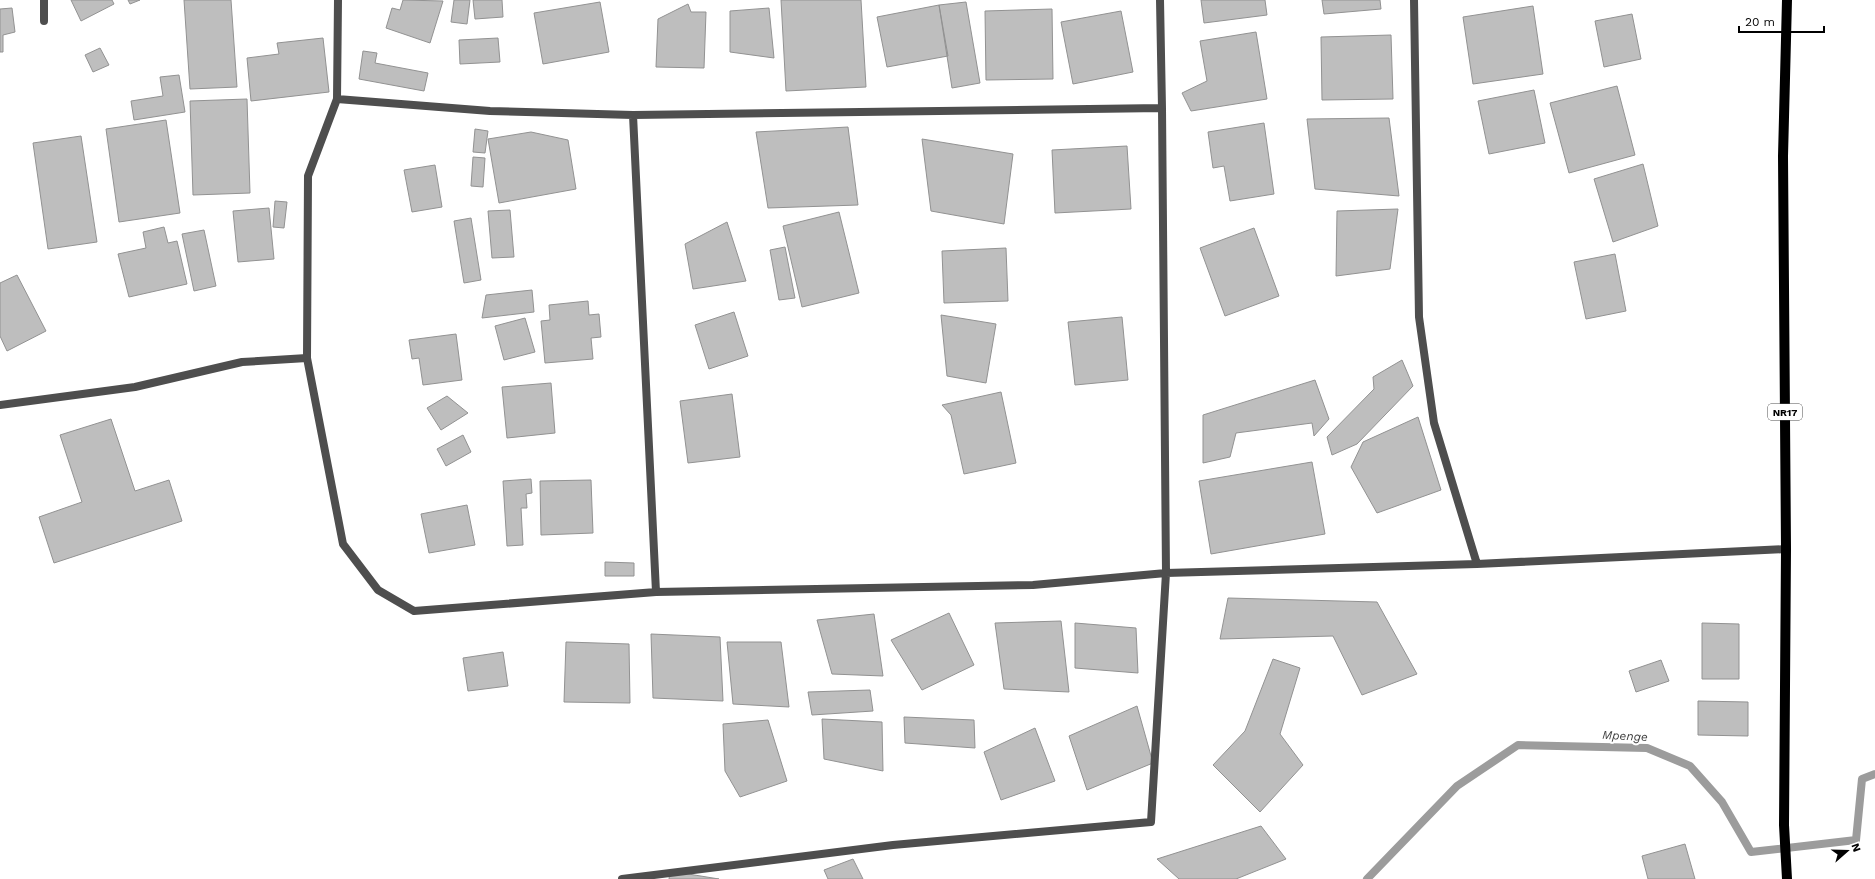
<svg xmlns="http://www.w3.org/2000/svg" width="1875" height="879" font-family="'Work Sans',sans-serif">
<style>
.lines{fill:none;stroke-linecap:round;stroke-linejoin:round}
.stream{stroke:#9c9c9c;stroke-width:8}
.building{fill:#bebebe;stroke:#929292}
.minor{stroke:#4e4e4e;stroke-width:8}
.primary{stroke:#000;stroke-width:10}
.labels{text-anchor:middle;stroke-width:4;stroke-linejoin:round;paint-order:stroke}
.shield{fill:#fff;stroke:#4c4c4c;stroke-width:1}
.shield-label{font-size:10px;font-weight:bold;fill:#000}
.water-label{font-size:12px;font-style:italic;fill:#3d3d3d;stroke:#fff}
</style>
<rect width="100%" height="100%" fill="#fff"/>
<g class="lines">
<!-- stream -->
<path class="stream" d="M1367 879 1457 786 1518 745 1647 748 1690 766 1722 802 1751 852 1856 840 1862 779 1875 774"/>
</g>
<!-- building -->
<path class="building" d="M71 0H112L114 4 81 21Z
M128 0H140L130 4Z
M184 0H231L237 87 190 89Z
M403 0 443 1 430 43 386 28 392 8 400 10Z
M454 0H470L467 24 451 22Z
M473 0H502L503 17 475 19Z
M781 0H861L866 87 786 91Z
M1201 0H1265L1267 15 1204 23Z
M1322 0H1380L1381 9 1324 14Z
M600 2 609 52 543 64 534 13Z
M966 2 980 83 952 88 939 5Z
M688 4 691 12H706L704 68 656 67 658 19Z
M939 5 948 56 887 67 877 17Z
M1533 6 1543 74 1473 84 1463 17Z
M12 8 15 32 3 35V52H0V9Z
M769 8 774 58 730 52V11Z
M1052 9 1053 79 986 80 985 11Z
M1121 11 1133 72 1073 84 1061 22Z
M1632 14 1641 59 1604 67 1595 21Z
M1256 32 1267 99 1191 111 1182 93 1207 81 1200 41Z
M1391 35 1393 99 1322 100 1321 37Z
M323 38 329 92 251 101 247 58 279 54 277 43Z
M498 38 500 62 460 64 459 40Z
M100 48 109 65 93 72 85 55Z
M363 51 377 53 375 63 428 73 424 91 359 79Z
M179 75 185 112 134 120 131 101 163 96 160 77Z
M1617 86 1635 155 1569 173 1550 103Z
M1534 90 1545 143 1489 154 1478 101Z
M247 99 250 193 193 195 190 101Z
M1389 118 1399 196 1315 189 1307 119Z
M166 120 180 213 119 222 106 129Z
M1264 123 1274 194 1230 201 1224 166 1213 168 1208 132Z
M848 127 858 205 768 208 756 132Z
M475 129 488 131 485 153 473 152Z
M531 132 568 140 576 189 499 203 488 139Z
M81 136 97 242 48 249 33 143Z
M922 139 1013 154 1004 224 931 211Z
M1127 146 1131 209 1055 213 1052 150Z
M473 157 485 158 483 187 471 186Z
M1643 164 1658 226 1613 242 1594 179Z
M435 165 442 207 412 212 404 170Z
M275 201 287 202 284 228 273 227Z
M269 208 274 259 238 262 233 211Z
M1398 209 1390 269 1336 276 1337 211Z
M510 210 514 257 492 258 488 211Z
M839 212 859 293 802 307 783 226Z
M471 218 481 280 464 283 454 221Z
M727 222 746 281 693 289 685 244Z
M164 227 168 243 177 241 187 284 129 297 118 254 146 248 143 232Z
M1254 228 1279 296 1225 316 1200 248Z
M204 230 216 286 194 291 182 234Z
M785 247 795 298 779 300 770 250Z
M1006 248 1008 301 944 303 942 251Z
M1615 254 1626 311 1586 319 1574 262Z
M17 275 46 331 7 351 0 336V283Z
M532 290 534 312 482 318 486 295Z
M588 301 589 315 599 314 601 337 591 338 593 359 545 363 541 321 550 320 549 305Z
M734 312 748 356 709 369 695 325Z
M941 315 996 324 986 383 947 376Z
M1122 317 1128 380 1075 385 1068 322Z
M525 318 535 352 504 360 495 326Z
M456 334 462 380 423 385 419 358 412 359 409 340Z
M1402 360 1413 386 1357 444 1332 455 1327 437 1374 389 1373 377Z
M1315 380 1329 419 1314 436 1312 423 1236 433 1230 457 1203 463V415Z
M551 383 555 433 507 438 502 387Z
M1001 392 1016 463 964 474 951 415 942 405Z
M732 394 740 457 688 463 680 401Z
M447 396 468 413 441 430 427 408Z
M1418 417 1441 490 1377 513 1351 467 1363 442Z
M111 419 135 491 169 480 182 521 54 563 39 517 82 502 60 435Z
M463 435 471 452 446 466 437 449Z
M1312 462 1325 534 1211 554 1199 481Z
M531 479 532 493 526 494 527 508H521L523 545 507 546 503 481Z
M591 480 593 533 541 535 540 481Z
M467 505 475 545 429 553 421 514Z
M605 562 634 563V576H605Z
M1228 598 1377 602 1417 674 1362 695 1333 636 1220 639Z
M949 613 974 665 922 690 891 640Z
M874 614 883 676 832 674 817 620Z
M1061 621 1069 692 1004 689 995 623Z
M1075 623 1136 628 1138 673 1075 668Z
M1702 623 1739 624V679H1702Z
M651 634 720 637 723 701 653 698Z
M566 642 629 644 630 703 564 702Z
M727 642H781L789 707 733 704Z
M503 652 508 686 468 691 463 658Z
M1273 659 1300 668 1280 734 1303 765 1260 812 1213 765 1245 731Z
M1661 660 1669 681 1636 692 1629 671Z
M870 690 873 711 812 715 808 692Z
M1698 701 1748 702V736L1698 735Z
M1137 706 1153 763 1087 790 1069 736Z
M904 717 974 720 975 748 905 743Z
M822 719 882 722 883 771 824 759Z
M768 720 787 781 740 797 725 771 723 724Z
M1035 728 1055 781 1001 800 984 752Z
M1261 826 1286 859 1236 879H1179L1157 859Z
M1685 844 1695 879H1648L1642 856Z
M853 859 863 879H828L824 870Z
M670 871 719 879H669Z"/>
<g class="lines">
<!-- minor -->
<path class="minor" d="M338 0 337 99 308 176 307 358 343 544 378 590 414 611 656 592 1033 585 1166 573 1477 564 1786 549
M1414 0 1419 317 1434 423 1477 564
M44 21V0
M337 99 490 111 633 115 1162 108
M633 115 656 592
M0 405 135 387 242 362 307 358
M622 879 893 845 1151 822 1166 573 1162 108 1160 0"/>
<!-- primary -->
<path class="primary" d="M1787 879 1784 825 1786 549 1783 156 1787 0"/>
</g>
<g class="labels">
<!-- shield labels -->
<rect class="shield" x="1768" y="404" width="34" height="16" rx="3"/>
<g class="shield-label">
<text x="1785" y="416">NR17</text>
</g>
<!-- water labels -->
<g class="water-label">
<text transform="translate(1625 736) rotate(3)" y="4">Mpenge</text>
</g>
</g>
<!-- north arrow -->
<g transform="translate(1847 851) rotate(70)" stroke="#ffffff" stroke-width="3" paint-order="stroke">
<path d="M0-3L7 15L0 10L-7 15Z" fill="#000000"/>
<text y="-6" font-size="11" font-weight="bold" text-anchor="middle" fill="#000000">N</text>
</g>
<!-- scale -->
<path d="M1739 26v6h85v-6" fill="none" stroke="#000000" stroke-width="2"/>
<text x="1745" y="26" font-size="12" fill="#000000" stroke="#ffffff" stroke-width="3" paint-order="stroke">20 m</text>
</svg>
